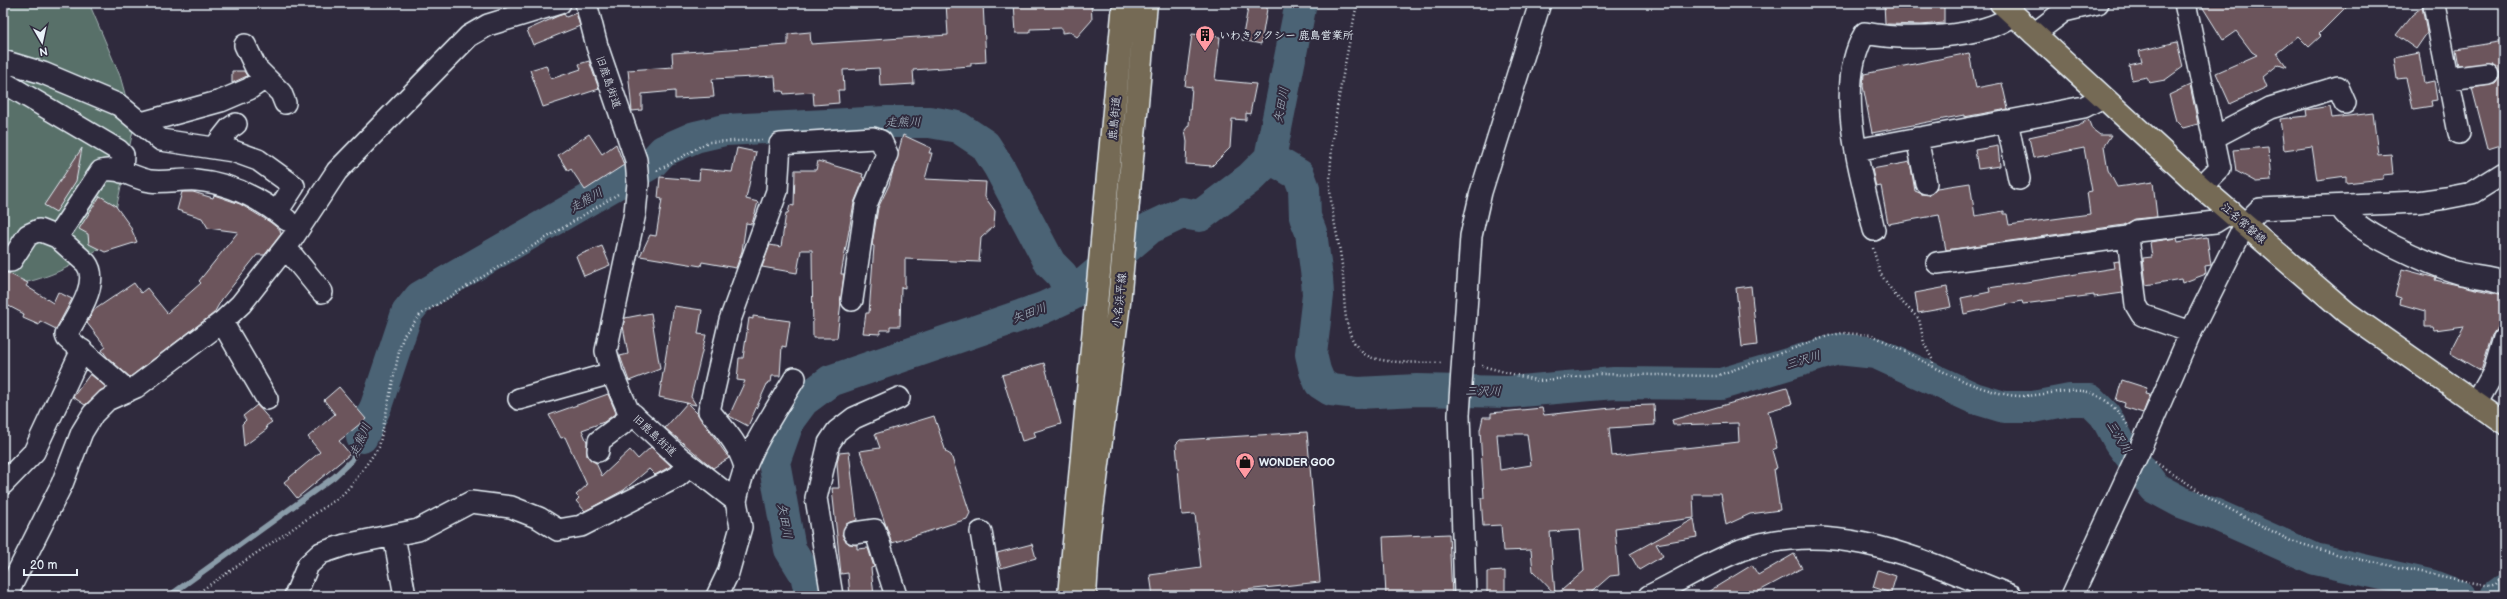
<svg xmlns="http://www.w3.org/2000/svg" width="2507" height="599" font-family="'Balsamiq Sans','Klee One',sans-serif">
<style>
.green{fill:#596f69;stroke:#a0b0b0}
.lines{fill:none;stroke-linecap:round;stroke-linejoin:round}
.stream{stroke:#8a9ca9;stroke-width:5.5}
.river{stroke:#4b6375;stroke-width:32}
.building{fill:#6c555c;stroke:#e8f1f8;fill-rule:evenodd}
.minor-casing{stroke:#e8f1f8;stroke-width:24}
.major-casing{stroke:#e8f1f8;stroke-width:25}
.path{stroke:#e8f1f8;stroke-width:2.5;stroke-dasharray:1 3;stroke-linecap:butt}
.minor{stroke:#2f2a3d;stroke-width:21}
.major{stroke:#756a55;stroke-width:22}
.labels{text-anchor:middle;stroke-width:4;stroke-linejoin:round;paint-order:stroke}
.poi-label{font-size:11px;font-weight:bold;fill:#e8f1f8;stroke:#2f2a3d;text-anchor:start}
.street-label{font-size:11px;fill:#e8f1f8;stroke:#2f2a3d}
.water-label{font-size:12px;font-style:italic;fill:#a9b8c4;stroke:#2f2a3d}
</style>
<rect width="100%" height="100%" fill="#2f2a3d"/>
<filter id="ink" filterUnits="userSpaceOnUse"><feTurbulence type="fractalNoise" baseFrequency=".025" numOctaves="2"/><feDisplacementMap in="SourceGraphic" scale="8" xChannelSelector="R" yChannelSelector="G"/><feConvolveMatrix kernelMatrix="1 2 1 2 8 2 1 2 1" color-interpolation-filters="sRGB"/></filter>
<g filter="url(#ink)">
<!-- green -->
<path class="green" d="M3 3H89L120 76 134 126 109 242C70 268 50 279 3 287Z"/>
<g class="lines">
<!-- stream -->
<path class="stream" d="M169 596 334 477 352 460 362 437"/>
<!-- river -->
<path class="river" d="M1270 158 1299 175 1304 188 1305 217 1311 232 1317 278 1318 295 1311 354 1315 371 1320 383 1331 390 1358 393 1417 390 1509 392 1614 383 1721 384 1838 349 1876 353 1974 398 2004 407H2033L2070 400H2090L2105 415 2119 441 2155 488 2181 502 2214 514 2315 559 2430 585 2459 596
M362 437 376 406 407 313 420 297 652 163 663 151 695 137 725 130 887 122H930L958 127 985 145 999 167 1050 263 1062 275 1071 295
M811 596 806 575 790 549 774 462 789 420 803 401 830 381 1043 308 1071 295 1150 228 1182 213 1200 216 1250 178 1270 158 1301 3
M2496 596 2504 590"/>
</g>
<!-- building -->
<path class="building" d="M946 3H983L986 62 971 63V66L913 70 914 84 880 86 879 68 843 70 844 90H838L839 103 814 105 813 92 784 94 783 91H776L775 76 712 79 714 97 675 99V91L642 94V110L632 111 628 70 673 67 672 53 788 45V34L810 32 811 44 948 35Z
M1014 3H1091L1092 20 1077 37 1070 32 1062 33V28L1030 29V33H1016Z
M1249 3H1268L1261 44 1242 40Z
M1884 3H1944V23L1921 25 1887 24 1885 23Z
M2200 3H2350L2319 34 2321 36 2309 47 2298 36 2277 53 2287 67 2279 64 2263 77 2267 87 2230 104 2216 73 2257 55 2252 52 2236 31 2223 40Z
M2422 7 2427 33 2416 49 2396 35 2412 15Z
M576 13 580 26 533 45 527 30 558 16 564 14 566 17Z
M1192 34 1220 37 1215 80 1256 84 1250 114 1246 113V120L1232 119 1230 148 1212 166 1186 164 1187 142 1185 130 1189 125 1192 87 1185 86Z
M2504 41V144L2488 149 2472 88 2495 84 2499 79 2500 72 2492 63 2459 66 2456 49Z
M2177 42 2183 67 2165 80 2149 83 2147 77 2132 80 2129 65 2142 62 2139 51Z
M1969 53 1976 88 2002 83 2008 109 1964 117V115L1872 133 1863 86 1864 74Z
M2419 53 2424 83 2434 81 2437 100 2431 101 2432 106 2413 109 2406 78 2397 79 2394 58Z
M589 61 599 89 543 107 530 70 546 65 551 79 581 69 579 64Z
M232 71H244L247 76 232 83Z
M2190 85 2198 124 2183 128 2176 121 2169 95Z
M2330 106 2332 118 2373 113 2378 155 2391 154 2393 174 2383 175V179L2346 183V176L2317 180 2312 146 2284 150 2280 119 2307 116 2306 110Z
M2088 119 2092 129 2100 135H2111L2104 146 2108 170 2117 187 2153 182 2157 217 2135 219 2124 225 1946 250 1939 215 1888 224 1881 186 1876 187 1872 169 1910 162 1915 191 1922 194 1929 195 1937 188 1970 183 1975 216 2004 211V214H2007L2009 225 2090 214 2087 192 2092 191 2084 148 2033 158 2029 137 2079 126Z
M589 134 602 154 616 144 624 165 585 190 571 169 568 171 558 155Z
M903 135 931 148 929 153H932L925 179 986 182 985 197 995 211 994 226 981 238 979 262 905 259V288L901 287 900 326H890V330H880V334L863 333 866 313H869L874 246 872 245 878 208 889 185Z
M1998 146 2000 166 1978 169 1975 150Z
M2268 147 2271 181 2256 182 2236 171 2233 150Z
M82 148 76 181 56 212 44 205Z
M737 148 756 152 746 199 758 202 752 224 746 223 742 251 736 268 702 262 701 266 640 256 650 235 656 236 662 199 658 198 660 177 699 180 700 169 732 172Z
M818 161 863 174 862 177 864 178 854 203 841 274H844L837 338H813L812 250H801L797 273 762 267 770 245 781 247 786 213H788L790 205 794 206 795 170H816Z
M182 192H193L213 198 214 195 240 204 270 222 280 230 281 234 265 255H257L222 299 214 313 130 377 107 357 102 350 106 347 87 323 94 310 134 283 141 293 147 288 167 313 201 283 199 281 238 232 208 228 202 218 177 210Z
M100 196 115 205 130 226 137 242 105 252 89 244 88 234 79 229Z
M2207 237 2211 265 2205 266 2206 274 2182 283 2181 279 2146 285 2143 258 2152 257 2150 242 2177 238 2178 242Z
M602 246 610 265 584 276 576 256Z
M2119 261 2123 293 2094 297V295L2023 304 2022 301 1964 314 1961 298 1990 292 1989 288 2114 268 2113 262Z
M2402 269 2436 278 2435 280 2504 295 2498 328 2492 335 2481 371 2450 353 2464 326 2435 330 2434 327H2425V311L2400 304 2401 298 2395 296Z
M3 273H8L28 283 26 286 53 303 58 292 72 299 56 329 40 321 39 325 23 318 24 314 3 303Z
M1751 286 1757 345 1742 347 1736 288Z
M1947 287 1951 307 1918 313 1915 293Z
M674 306 702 310 698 334 706 335 691 397 696 405 659 397Z
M651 313 660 369 629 381 620 356 628 354 623 326 625 318Z
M753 316 790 321 786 347 782 346 780 376H772L771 382H768L748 426 729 416 745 381 737 380 739 358H743L749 318 753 319Z
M1044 363 1061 424 1034 432 1036 437 1022 441 1002 375Z
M90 374 106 387 85 405 73 397Z
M2122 380 2147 388 2145 394 2150 395 2143 413 2124 407 2125 403 2116 400Z
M339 387 366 419 339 441 350 454 297 498 284 482 320 452 308 437 335 414 324 400Z
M1787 387 1792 404 1768 411 1777 448 1772 450 1777 468 1774 469 1780 510 1750 514 1726 525 1721 494H1693L1694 518 1615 528 1619 575 1610 576 1587 596H1555L1584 571 1580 530 1550 532 1555 594 1533 571 1531 550 1503 551 1501 525 1483 526 1481 498H1484L1480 430 1483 417H1491V413L1542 408 1544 415 1621 407V406L1654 405 1655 425 1609 428 1612 456 1739 442 1738 423 1673 425 1672 420ZM1497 434H1527L1531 465 1500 470Z
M608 394 616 413 604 422 582 430 587 442V456L596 463 602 476 630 450 638 459 651 447 671 466 655 475 649 469 624 490 585 511 576 501 579 498 576 495 587 485 565 437 561 438 549 415Z
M687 403 697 413 729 458 713 468 665 428Z
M257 405 272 422 266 426 267 429 244 446 242 424 246 420 243 416Z
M934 416 946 452 951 455 970 513 967 519 892 543 860 451 880 448 875 434Z
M1307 432 1320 582 1189 596H1153L1150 575 1201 568 1195 514 1182 515 1176 444 1180 440Z
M849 452 857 520 846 524 842 535 849 544 857 545V549L868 548 874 567 871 568 874 596H850L848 573 841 574 832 488H839L837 463 839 453Z
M1694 519 1697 537 1656 544 1663 556 1639 570 1630 554Z
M1449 534 1452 596H1386L1383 537Z
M1032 544 1036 558 1001 568 997 553Z
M1794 554 1802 568 1750 596H1701L1752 565 1758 575Z
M1878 570 1896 576 1891 593 1873 587Z
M1505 571V596H1487V572Z"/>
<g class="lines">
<!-- minor casing -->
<g class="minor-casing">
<path id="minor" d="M586 3 597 46 636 160 638 183 635 213 606 351 612 373 628 410 678 456 736 501 741 527 728 573 717 596
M2185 3 2220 168 2201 187
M2436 3 2434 5 2459 133
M2034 34 2064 11 2098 3
M245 45 256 68 281 93 285 103
M3 61 43 73 119 105 161 140 233 151 258 160 294 186 277 212
M2449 79 2488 74
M3 82 118 150 123 155 122 172
M2007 121 2019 179
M141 123 221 101 249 89 265 78
M1917 138 1926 183
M2213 138 2270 108 2338 87 2345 103
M215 147 230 128 236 124
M1856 150 2084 107 2103 97
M2340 206C2349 230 2433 266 2459 273 2473 277 2490 277 2504 283
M1874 230C1861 172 1833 87 1865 33 1905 41 1981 39 2014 15
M57 237 101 171C120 166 132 178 150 181 165 183 181 179 196 180 230 183 261 199 287 220
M2128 237 2137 231 2215 222 2231 212
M286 248 322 292
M3 261H11L28 235 39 230 57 237 86 263C101 282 76 317 66 335L67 338 128 391
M1937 263 2128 237 2136 305 2142 315 2191 332
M222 322 267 399
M519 399 612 373
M2476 404 2494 372 2504 338
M598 451 599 441 634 415
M745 467C739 444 723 428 709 411L730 320 777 191 780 144 873 138 881 141 887 154 866 205 852 300
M3 484 34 452 82 350
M736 501C744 455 771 418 795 378
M981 532 992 596
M854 533 875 530 896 596
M394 536 405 596
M6 596 62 484 82 432 93 414 107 400 136 387 222 322 241 304 292 239 337 171 469 36 488 25 560 3
M295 596 308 565 321 553 345 545 418 530 471 502 511 507 539 518 558 530 581 526 677 477 690 466
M832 596 816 498 829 443 837 431 854 418 899 398
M1465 596 1459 415 1471 236 1481 192 1540 3
M1649 596C1679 581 1710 562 1741 550 1837 516 1923 561 2012 596
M2072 596 2140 449 2191 332 2245 224 2260 209 2417 202 2446 198 2472 193 2504 173"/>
</g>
<!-- major casing -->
<g class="major-casing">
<path id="major" d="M2001 3 2201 187 2347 313 2504 423
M1069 596 1124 3
M1085 596 1089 533 1119 303 1146 3"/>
</g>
<!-- path -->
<path class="path" d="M1357 3C1346 63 1331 121 1330 183 1330 214 1341 244 1343 276 1345 300 1342 335 1363 353 1377 365 1424 362 1443 363
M657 171 708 142 762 140
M1873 248 1880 273 1895 295 1919 319 1924 343 1933 361 1932 366
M1482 366 1539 381 1598 374 1716 376 1828 336 1843 333 1872 335C1917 356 1960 386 2009 395 2036 400 2071 384 2094 394 2110 401 2120 413 2129 427
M2155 462 2216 502 2291 541 2343 556 2490 586 2496 584 2504 573
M193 596 341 496 354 482 379 447 400 347 404 335 420 315 618 194"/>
<!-- minor -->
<use href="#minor" class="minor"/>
<!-- major -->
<use href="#major" class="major"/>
</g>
</g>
<!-- icons -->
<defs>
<g id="building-pin" transform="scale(1)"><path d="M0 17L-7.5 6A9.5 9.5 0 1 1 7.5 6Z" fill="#ff9aa2" stroke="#2f2a3d"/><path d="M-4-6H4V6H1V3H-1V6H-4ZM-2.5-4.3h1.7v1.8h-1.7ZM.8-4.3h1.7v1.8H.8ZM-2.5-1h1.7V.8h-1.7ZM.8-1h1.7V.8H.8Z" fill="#111"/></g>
<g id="shop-pin" transform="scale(1)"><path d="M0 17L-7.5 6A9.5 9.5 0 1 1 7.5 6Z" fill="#ff9aa2" stroke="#2f2a3d"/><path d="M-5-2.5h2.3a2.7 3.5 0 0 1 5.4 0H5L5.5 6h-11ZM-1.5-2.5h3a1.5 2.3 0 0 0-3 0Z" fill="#111"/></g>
</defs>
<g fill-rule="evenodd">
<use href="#building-pin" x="1205" y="35"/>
<use href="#shop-pin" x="1245" y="462"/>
</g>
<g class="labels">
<!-- poi labels -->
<g class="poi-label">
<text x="1219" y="39">いわきタクシー 鹿島営業所</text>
<text x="1259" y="466">WONDER GOO</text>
</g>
<!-- street labels -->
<g class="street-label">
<text transform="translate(609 82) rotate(71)" y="4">旧鹿島街道</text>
<text transform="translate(1114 118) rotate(-85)" y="4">鹿島街道</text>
<text transform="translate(2244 223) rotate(41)" y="4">江名常磐線</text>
<text transform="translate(1119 300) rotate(-84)" y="4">小名浜平線</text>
<text transform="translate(655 435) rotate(43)" y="4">旧鹿島街道</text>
</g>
<!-- water labels -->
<g class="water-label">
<text transform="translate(1281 105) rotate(-79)" y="4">矢田川</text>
<text transform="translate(903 122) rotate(-1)" y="4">走熊川</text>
<text transform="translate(586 200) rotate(-30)" y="4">走熊川</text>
<text transform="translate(1029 313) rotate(-20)" y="4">矢田川</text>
<text transform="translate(1803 360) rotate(-17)" y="4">三沢川</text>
<text transform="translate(1483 391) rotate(1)" y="4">三沢川</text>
<text transform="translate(2119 437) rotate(59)" y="4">三沢川</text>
<text transform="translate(360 440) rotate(-66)" y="4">走熊川</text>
<text transform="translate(785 521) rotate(80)" y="4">矢田川</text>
</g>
</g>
<!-- margin -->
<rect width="2507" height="599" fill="none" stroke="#2f2a3d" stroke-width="16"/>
<rect x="8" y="8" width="2491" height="583" fill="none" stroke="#e8f1f8" stroke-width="1.5" filter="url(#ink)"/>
<!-- north arrow -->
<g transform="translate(42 42) rotate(171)" stroke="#2f2a3d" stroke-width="3" paint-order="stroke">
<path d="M0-3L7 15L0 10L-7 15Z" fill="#e8f1f8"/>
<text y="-6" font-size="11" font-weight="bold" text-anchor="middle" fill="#e8f1f8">N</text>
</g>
<!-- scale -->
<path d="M24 569v6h53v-6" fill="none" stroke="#e8f1f8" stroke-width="2"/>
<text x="30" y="569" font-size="12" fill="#e8f1f8" stroke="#2f2a3d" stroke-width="3" paint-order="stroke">20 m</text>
</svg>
